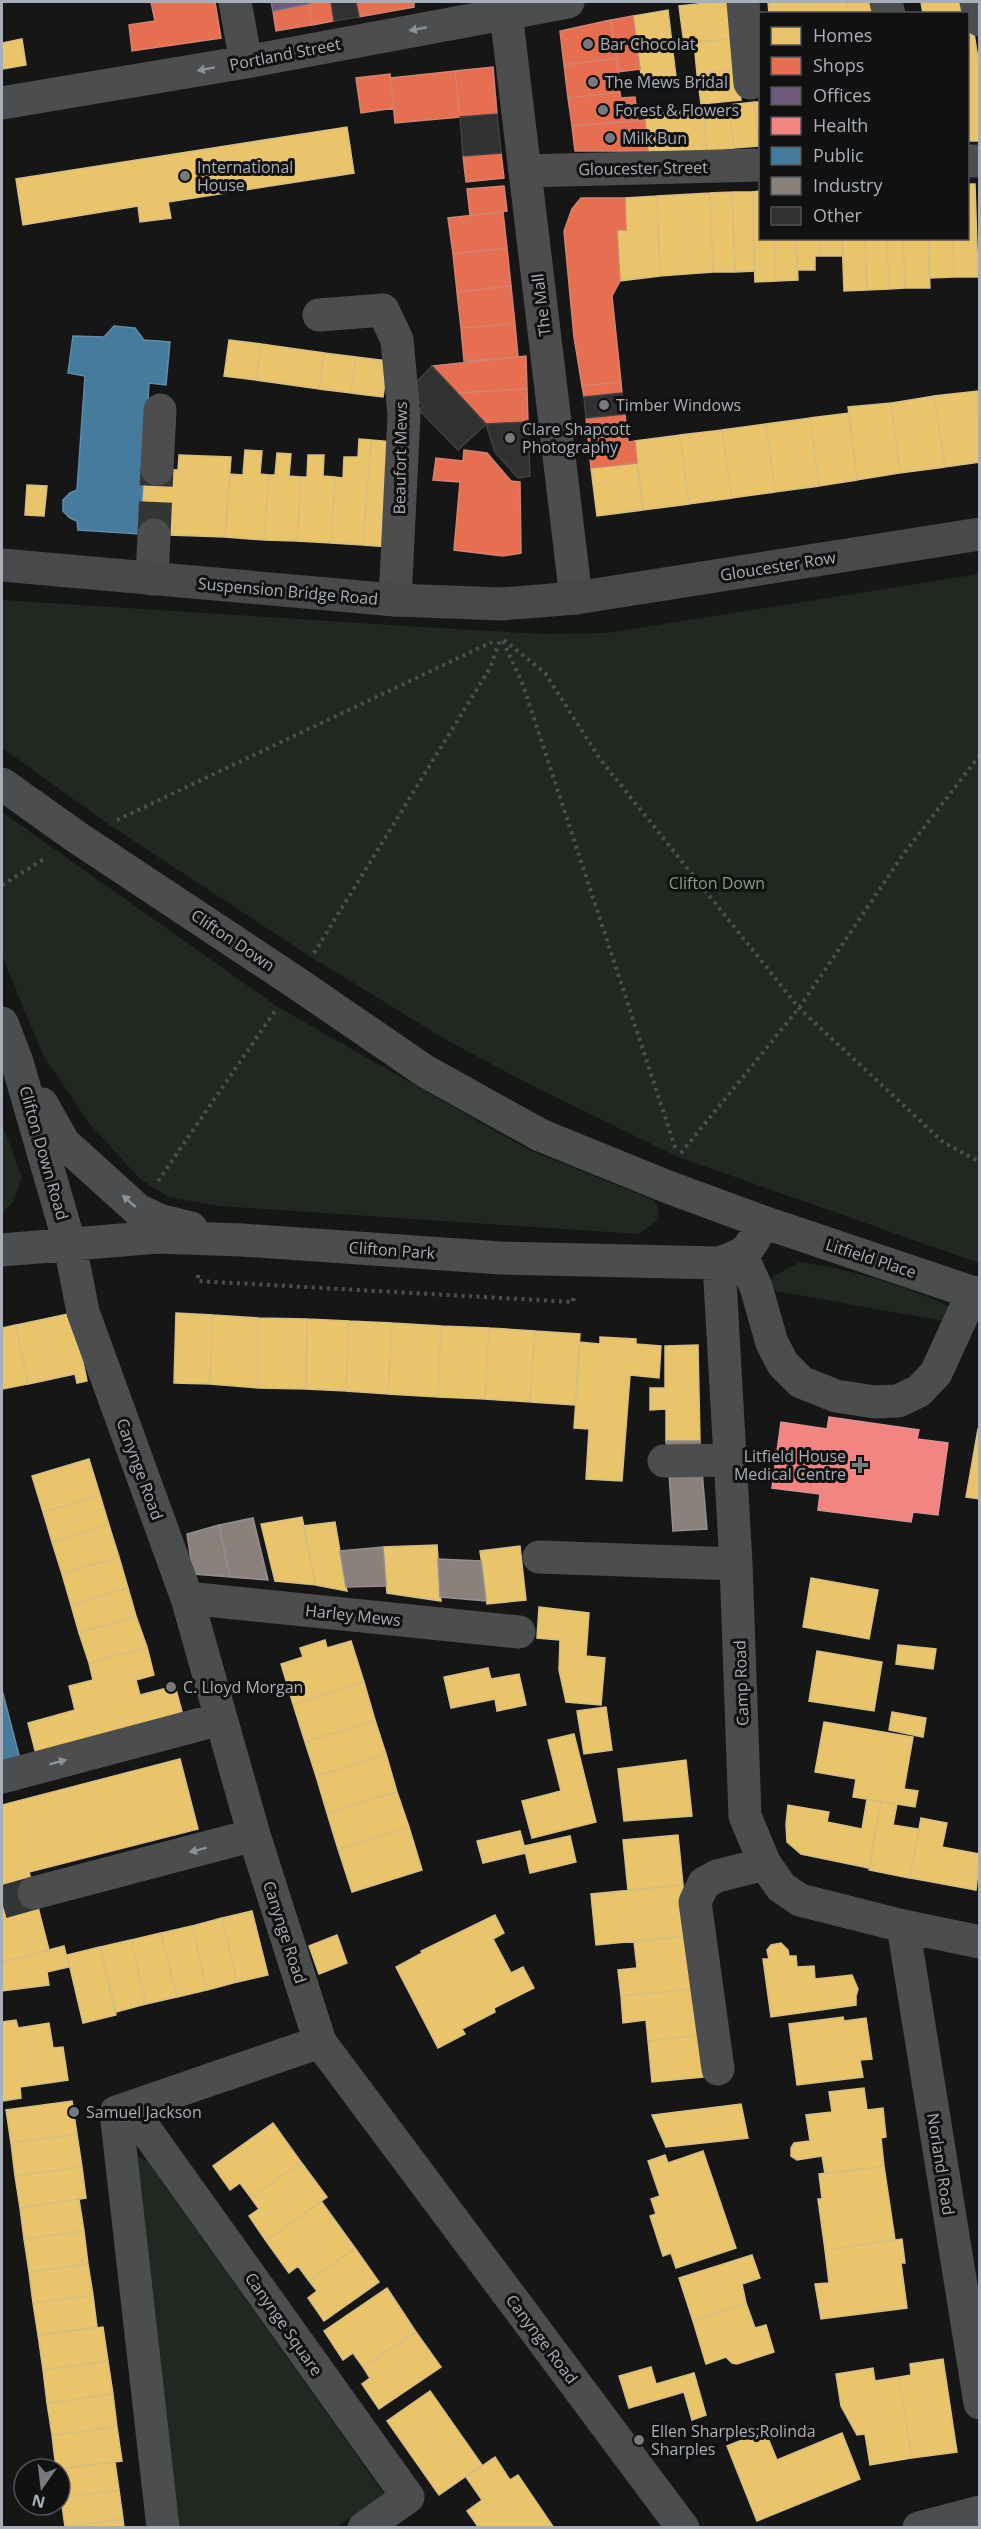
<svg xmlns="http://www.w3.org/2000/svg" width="981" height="2529" font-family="'Open Sans',sans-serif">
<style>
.green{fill:#212721}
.homes{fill:#e9c46a;stroke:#d6be81;stroke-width:1.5}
.shops{fill:#e76f51;stroke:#d4826f;stroke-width:1.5}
.offices{fill:#6d597a;stroke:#7f738c;stroke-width:1.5}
.health{fill:#f28482;stroke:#dc9192;stroke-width:1.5}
.public{fill:#457b9d;stroke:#638ba4;stroke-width:1.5}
.industry{fill:#8a817c;stroke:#938f8d;stroke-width:1.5}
.building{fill:#313132;stroke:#3f4143;stroke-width:1.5}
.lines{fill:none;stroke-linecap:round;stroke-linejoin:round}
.minor-tunnel{stroke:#333537;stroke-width:33;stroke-dasharray:33 16;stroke-linecap:butt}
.path{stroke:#4c4e50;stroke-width:4;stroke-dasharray:3 4.5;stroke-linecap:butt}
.minor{stroke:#4b4d4f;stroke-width:33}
.major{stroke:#49494b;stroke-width:33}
.oneway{fill:#8d9297}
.poi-dot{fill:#76797e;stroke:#111112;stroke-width:2}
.labels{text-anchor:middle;stroke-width:6;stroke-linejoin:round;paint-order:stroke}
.poi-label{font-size:16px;fill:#a9afb6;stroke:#111112;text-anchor:start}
.street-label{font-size:16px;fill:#a9afb6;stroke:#111112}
.park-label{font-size:16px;fill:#869f82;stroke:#111112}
</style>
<rect width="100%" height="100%" fill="#161617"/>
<!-- green -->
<path class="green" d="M979 574V1263L678 1157 535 1087 448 1041 311 957 108 824 2 748V600L455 629 546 634 607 633Z
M2 812 278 1007 529 1150 654 1200 659 1210 656 1221 639 1234 219 1206 168 1197 140 1179 89 1123 43 1055 2 956Z
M2 1123 22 1178 12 1203 2 1213Z
M800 1262C861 1271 907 1287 963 1312L949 1322 770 1290 767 1286 772 1277Z
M139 2157 148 2162 385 2495 336 2527H178L133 2167Z"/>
<!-- homes -->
<path class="homes" d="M716 2H730L735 38 684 44 679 6Z
M768 2H814V13L769 14Z
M814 2H847L849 14H814Z
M847 2H876L878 14H849Z
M921 2H969L980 71V141H968V14H923Z
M668 10 676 77 642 82 633 16Z
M735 38 738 69 697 74 694 43Z
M22 39 26 65 2 69V43Z
M738 69 741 100 701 104 697 74Z
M754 102H760V146H759Z
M754 102 759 146 734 148 729 105Z
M729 105 734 148 707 151 703 108Z
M703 108 707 151H648L644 115Z
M347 127 354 173 168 202 171 218 140 222 138 206 23 225 16 179Z
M968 184H975L978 277H954L953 238H968Z
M760 191V238H774L776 281 755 282 752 192Z
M732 192H752L755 271 735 272Z
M732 192 735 272H713L710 193Z
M710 193 713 272 660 276 657 196Z
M657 196 660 276 620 281 617 230H626L625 198Z
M774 238H796L798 280 776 281Z
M796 238H819L820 256H815V270H797Z
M819 238H842L843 256H820Z
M842 238H865L867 290 844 291Z
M865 238H887L889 289 867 290Z
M887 238H903L905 288 889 289Z
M903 238H928L930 288H905Z
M928 238H953L954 277 929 278Z
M229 340 261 344 256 380 224 376Z
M261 344 324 353 319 389 256 380Z
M324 353 356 357 351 393 319 389Z
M356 357 388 361 383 397 351 393Z
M978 391 980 462 945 467 934 396Z
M934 396 945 467 900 473 891 403Z
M891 403 900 473 857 480 848 407Z
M849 413 857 480 819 486 810 418Z
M810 418 819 486 775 492 766 424Z
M766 424 775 492 732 498 722 430Z
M722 430 732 498 689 504 680 435Z
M680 435 689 504 643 510 635 441Z
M359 439 371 440 363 545 331 543 335 477 343 478 344 457H358Z
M371 440 394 442 389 547 363 545Z
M245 450 262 451 260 474 269 475 264 540 225 537 230 474 243 475Z
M277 453 291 454 289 476 301 477 297 541 264 540 269 475H275Z
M179 455 231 457 225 537 140 534 143 468 178 470Z
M308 455H324L323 476 335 477 331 543 297 541 301 477H307Z
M637 463 643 510 597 516 591 468Z
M27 485 47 486 44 516 25 515Z
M73 1313 87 1381 77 1383 75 1374 28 1384 16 1325Z
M176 1313 213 1315 210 1384 174 1383Z
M213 1315 258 1318V1388L210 1384Z
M258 1318 307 1319 306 1389 258 1388Z
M307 1319 349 1321 346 1391 306 1389Z
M349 1321 392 1323 388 1394 346 1391Z
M392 1323 441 1326 438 1397 388 1394Z
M16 1325 28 1384 2 1389V1328Z
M441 1326 489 1328 485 1399 438 1397Z
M489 1328 535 1331 530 1402 485 1399Z
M535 1331 580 1334 575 1405 530 1402Z
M600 1337 636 1339V1344L661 1346 659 1378 630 1375 622 1481 586 1479 589 1429 574 1428 580 1342 600 1344Z
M698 1345 700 1441H666V1409L650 1410V1388H665V1346Z
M978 1429 980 1430V1499L966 1497Z
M89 1459 100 1495 43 1512 32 1476Z
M100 1495 109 1525 52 1542 43 1512Z
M302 1517 316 1585 275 1581 261 1524Z
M335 1522 346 1587 347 1591 316 1585 303 1526Z
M109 1525 119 1557 62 1574 52 1542Z
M437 1545 441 1601 387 1593 383 1547Z
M520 1546 526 1600 487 1604 480 1551Z
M119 1557 128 1588 71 1605 62 1574Z
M811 1578 878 1590 869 1639 803 1627Z
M128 1588 136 1616 79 1633 71 1605Z
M539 1607 589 1613 586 1656 605 1658 601 1705 566 1702 559 1670 560 1640 537 1638Z
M136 1616 147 1647 89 1663 79 1633Z
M325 1640 327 1648 351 1641 364 1682 293 1704 281 1664 303 1657 300 1648Z
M898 1645 936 1649 933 1669 896 1664Z
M147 1647 154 1675 136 1680 140 1695 175 1686 184 1719 37 1758 28 1723 75 1710 69 1686 93 1680 89 1663Z
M817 1651 882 1662 874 1711 809 1701Z
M488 1668 491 1679 519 1674 526 1705 497 1711 495 1699 451 1708 444 1677Z
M364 1682 375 1720 305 1742 293 1704Z
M606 1707 612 1750 584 1754 577 1711Z
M892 1712 926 1718 923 1737 889 1730Z
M375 1720 386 1754 316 1776 305 1742Z
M824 1722 913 1737 904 1789 918 1791 915 1807 853 1797 856 1779 815 1772Z
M574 1734 596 1822 532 1838 522 1801 561 1791 548 1740Z
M386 1754 397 1792 327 1813 316 1776Z
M180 1759 198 1829 29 1872 49 1950 2 1962V1805Z
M686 1760 692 1816 624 1821 618 1769Z
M397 1792 409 1827 338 1849 327 1813Z
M867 1799 881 1802 869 1868 801 1854 787 1842 786 1824 788 1805 829 1812 827 1822 862 1829Z
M881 1802 897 1804 893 1825 919 1829 910 1878 869 1870Z
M921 1818 947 1823 942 1847 980 1854 976 1890 910 1878Z
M409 1827 422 1870 352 1892 338 1849Z
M520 1831 526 1853 483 1863 477 1841Z
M678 1835 683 1885 628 1890 623 1840Z
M570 1836 576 1862 530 1873 524 1846Z
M683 1885 688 1936 596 1945 591 1894Z
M252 1911 268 1975 237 1982 222 1918Z
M495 1915 504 1933 493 1939 511 1973 523 1967 534 1988 494 2008 495 2012 462 2029 465 2034 438 2048 396 1967 422 1953 421 1951Z
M222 1918 237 1982 207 1990 192 1926Z
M192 1926 207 1990 177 1997 161 1933Z
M161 1933 177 1997 146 2004 131 1940Z
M337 1935 347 1963 319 1974 309 1946Z
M688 1936 694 1989 621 1996 618 1970 637 1968 634 1941Z
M131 1940 146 2004 116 2012 100 1947Z
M781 1943 788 1950 789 1956H796L797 1967 814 1966 815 1979 852 1975 858 1989 856 1996V2005L771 2017 763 1959H769L767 1950 771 1945Z
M64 1946 69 1967 47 1972 49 1985 2 1991V1962Z
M100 1947 116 2015 83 2023 67 1955Z
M694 1989 698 2035 648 2041 646 2020 623 2023 621 1996Z
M843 2017 844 2021 866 2018 872 2059 860 2060 863 2077 797 2085 789 2024Z
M16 2020 18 2028 49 2023 53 2048 63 2047 68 2080 20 2087 21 2098 2 2101V2022Z
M698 2035 703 2077 652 2082 648 2041Z
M864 2088 867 2110 883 2108 886 2137 881 2138 884 2166 825 2174 822 2156 797 2160 791 2156V2148L794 2143 810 2141 806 2115 832 2112 829 2092Z
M72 2101 77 2134 11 2143 6 2110Z
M741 2104 748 2138 666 2147 652 2115Z
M273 2123 301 2162 251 2198 240 2183 230 2190 213 2166Z
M77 2134 82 2167 15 2176 11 2143Z
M703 2151 736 2248 676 2268 671 2253 663 2256 650 2216 656 2214 651 2199 660 2196 648 2161 665 2155 668 2163Z
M301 2162 327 2197 266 2241 249 2216 259 2209 251 2198Z
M884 2166 895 2240 825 2250 818 2199H822L819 2174Z
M82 2167 86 2198 20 2208 15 2176Z
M79 2199 84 2231 24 2239 20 2208Z
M321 2201 355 2248 309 2281 298 2266 289 2273 266 2241Z
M84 2231 88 2264 29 2272 24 2239Z
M902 2239 905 2263H901L907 2308 821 2319 815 2284 829 2283 825 2250Z
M355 2248 379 2282 324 2321 308 2298 317 2291 309 2281Z
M752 2255 760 2278 742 2284 746 2303 693 2321 679 2278Z
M88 2264 93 2295 33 2303 29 2272Z
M387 2288 416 2332 363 2367 353 2353 343 2360 324 2331Z
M93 2295 97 2327 38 2335 33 2303Z
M746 2303 755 2328 766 2325 774 2352 737 2364 732 2363 726 2357 706 2364 693 2321Z
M103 2327 108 2361 43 2370 38 2335Z
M416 2332 441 2367 379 2409 362 2384 370 2378 363 2367Z
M943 2359 957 2452 912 2458 899 2377 911 2375 910 2364Z
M108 2361 113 2394 47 2403 43 2370Z
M651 2367 656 2384 694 2373 706 2415 692 2420 684 2392 629 2408 619 2376Z
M873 2368 875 2381 899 2377 912 2458 870 2465 865 2434 857 2435 841 2406 836 2374Z
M430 2391 482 2465 439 2495 387 2421Z
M113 2394 117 2427 52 2435 47 2403Z
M117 2427 122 2461 56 2469 52 2435Z
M765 2431 777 2460 842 2433 860 2479 757 2521 727 2446Z
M495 2457 510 2480 518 2475 554 2528H479L467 2511 482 2500 466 2477Z
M115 2462 119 2490 61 2498 60 2469Z
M119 2490 123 2519 65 2527 61 2498Z
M123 2519 124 2528H65V2527Z"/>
<!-- shops -->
<path class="shops" d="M151 2H215L221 38 132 51 129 25 155 21Z
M309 2H331L334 21 312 25Z
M356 2H414V7L359 17Z
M309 4 312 25 276 31 273 11Z
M633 16 640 69 618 72 611 20Z
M611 20 617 58 564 65 560 31Z
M617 58 620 92 568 98 564 65Z
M493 67 497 114 460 117 455 71Z
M455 71 460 117 395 123 391 78Z
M390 74 394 108 361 113 356 78Z
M620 92 621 98 635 97 638 121 572 126 568 98Z
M645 120 648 151H575L572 126Z
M501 153 504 178 466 182 463 156Z
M504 186 507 211 470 215 467 189Z
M581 198H625L626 230H617L620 281 612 296 621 382 582 386 574 337 564 231 572 209Z
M503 212 507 248 453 254 448 218Z
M507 248 511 286 457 292 453 254Z
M511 286 515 324 461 328 457 292Z
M515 324 518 357 464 361 461 328Z
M526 356 527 389 457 393 432 366Z
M621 382 622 393 584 397 582 386Z
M527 389 528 422 486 424 457 393Z
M625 414 628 442 635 441 637 463 591 468 586 418Z
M464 450 487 453 511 481 520 482 521 553 503 556 454 550 460 482 433 480 436 458 463 461Z"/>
<!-- offices -->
<path class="offices" d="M271 2H309V4L273 11Z"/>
<!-- health -->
<path class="health" d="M829 1417 919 1430 917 1439 948 1443 938 1515 913 1512 911 1522 818 1510 820 1494 772 1488 781 1422 827 1429Z"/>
<!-- public -->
<path class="public" d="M114 326 135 328 144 340 170 342 166 385 149 383 140 534 78 530 77 521 70 518 63 511V500L70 493 77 490 85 376 68 373 73 336 104 337Z
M2 1690 20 1759 2 1764Z"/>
<!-- industry -->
<path class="industry" d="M666 1441H700V1454H667Z
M702 1471 707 1529 673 1531 669 1474Z
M253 1518 268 1580 230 1577 219 1525Z
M219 1525 230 1577 193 1574 187 1534Z
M383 1547 386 1586 346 1587 340 1551Z
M438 1559 481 1561 486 1601 440 1597Z"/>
<!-- building -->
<path class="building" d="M331 2H356L359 17 334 21Z
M497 114 501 153 463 156 460 117Z
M432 366 486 424 458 450 419 410 423 406 408 391Z
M622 393 625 414 586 418 584 397Z
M528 422 530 476 518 478 495 452 486 424Z"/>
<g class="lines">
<!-- minor-tunnel -->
<path class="minor-tunnel" d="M154 535 157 469
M2 1902 34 1893"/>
<!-- path -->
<path class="path" d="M504 640 545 673 600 759 799 1008 944 1143 980 1162
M503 641 523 685 676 1150
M117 820 492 642
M2 885 44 859
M314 953 490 668 500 640
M681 1153 799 1008 905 852 980 755
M158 1181 275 1011
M198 1275V1281L573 1302 574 1295"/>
<!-- minor -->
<path class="minor" d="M235 2 246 62
M743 2 750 83
M886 2 889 14
M976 2 980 20
M506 13 576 598
M2 103 246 62 568 2
M968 161H980
M525 171 760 165
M319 315 383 310 397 340 404 415 395 600
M157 469 160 410
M152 579 154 535
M2 784 78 838 295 982 425 1071 540 1135 668 1187 763 1222 980 1295
M2 1023 17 1062 70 1245 83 1312 187 1598 254 1835 320 2042 683 2528
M42 1104 64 1143 138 1210 159 1220 191 1228
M2 1250 158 1237 242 1240 501 1258 719 1263C749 1253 749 1250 763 1222
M742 1256 756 1287 772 1343 783 1364 801 1382 836 1396 875 1402 898 1401 919 1391 936 1373 973 1292
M719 1263 736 1564 745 1816 765 1864 781 1887 800 1900 903 1926 980 1942
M664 1461 730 1460
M539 1557 736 1564
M187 1598 519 1632
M2 1777 220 1719
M34 1893 254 1835
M903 1926 980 2403
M718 2069 695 1902 704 1883 717 1876 765 1864
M130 2108 408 2497 364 2528
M163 2528 116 2112 320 2042
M919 2528 980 2512"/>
<!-- major -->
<path class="major" d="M2 565 395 600 502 604 576 598 980 534"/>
</g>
<!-- one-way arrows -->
<defs><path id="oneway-solid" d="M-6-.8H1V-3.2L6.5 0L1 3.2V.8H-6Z" transform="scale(1.5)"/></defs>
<g class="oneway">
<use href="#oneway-solid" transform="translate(418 29) rotate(169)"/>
<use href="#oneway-solid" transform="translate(206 69) rotate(170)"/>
<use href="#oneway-solid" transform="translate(129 1201) rotate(-138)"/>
<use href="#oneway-solid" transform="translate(58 1762) rotate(-15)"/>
<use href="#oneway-solid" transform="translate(198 1850) rotate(165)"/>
</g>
<!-- markers -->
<g class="poi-dot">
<circle cx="588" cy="44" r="6"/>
<circle cx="593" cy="82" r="6"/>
<circle cx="603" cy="110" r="6"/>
<circle cx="610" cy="138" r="6"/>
<circle cx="185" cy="176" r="6"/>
<circle cx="604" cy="405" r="6"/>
<circle cx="510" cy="438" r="6"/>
<path d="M857 1456h6v6h6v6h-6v6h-6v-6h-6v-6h6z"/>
<circle cx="171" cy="1687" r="6"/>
<circle cx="74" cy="2112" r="6"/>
<circle cx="639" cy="2440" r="6"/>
</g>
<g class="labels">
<!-- poi labels -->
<g class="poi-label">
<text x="600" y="50">Bar Chocolat</text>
<text x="605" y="88">The Mews Bridal</text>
<text x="615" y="116">Forest &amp; Flowers</text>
<text x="622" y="144">Milk Bun</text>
<text x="197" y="173">International<tspan x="197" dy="18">House</tspan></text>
<text x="616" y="411">Timber Windows</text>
<text x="522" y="435">Clare Shapcott<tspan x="522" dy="18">Photography</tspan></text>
<text x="846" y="1462" text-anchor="end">Litfield House<tspan x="846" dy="18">Medical Centre</tspan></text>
<text x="183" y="1693">C. Lloyd Morgan</text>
<text x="86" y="2118">Samuel Jackson</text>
<text x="651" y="2437">Ellen Sharples;Rolinda<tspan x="651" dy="18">Sharples</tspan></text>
</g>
<!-- street labels -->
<g class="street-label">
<text transform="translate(285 54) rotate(-11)" y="6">Portland Street</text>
<text transform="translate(643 168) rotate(-1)" y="6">Gloucester Street</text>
<text transform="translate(541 305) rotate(-97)" y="6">The Mall</text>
<text transform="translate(400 458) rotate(-89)" y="6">Beaufort Mews</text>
<text transform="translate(778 566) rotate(-9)" y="6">Gloucester Row</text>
<text transform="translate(288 591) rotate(5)" y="6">Suspension Bridge Road</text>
<text transform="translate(233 940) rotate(34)" y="6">Clifton Down</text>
<text transform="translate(44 1153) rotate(74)" y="6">Clifton Down Road</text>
<text transform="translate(392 1250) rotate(4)" y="6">Clifton Park</text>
<text transform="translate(871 1258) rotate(18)" y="6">Litfield Place</text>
<text transform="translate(140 1469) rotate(70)" y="6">Canynge Road</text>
<text transform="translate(353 1615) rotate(6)" y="6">Harley Mews</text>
<text transform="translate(741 1683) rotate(-92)" y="6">Camp Road</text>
<text transform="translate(285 1932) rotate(72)" y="6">Canynge Road</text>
<text transform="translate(941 2164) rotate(81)" y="6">Norland Road</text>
<text transform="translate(284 2324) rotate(55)" y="6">Canynge Square</text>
<text transform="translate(542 2339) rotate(53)" y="6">Canynge Road</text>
</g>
<!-- park labels -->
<g class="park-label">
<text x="717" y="889">Clifton Down</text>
</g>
</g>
<!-- border -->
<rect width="981" height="2529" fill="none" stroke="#a9afb6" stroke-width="6"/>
<!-- legend -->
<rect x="759" y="12" width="210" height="228" fill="#111112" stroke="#4e5054" stroke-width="1.5"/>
<rect x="771" y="27" width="30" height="18" fill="#e9c46a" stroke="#4e5054" stroke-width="1.5"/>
<text x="813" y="42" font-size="18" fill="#a9afb6">Homes</text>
<rect x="771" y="57" width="30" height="18" fill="#e76f51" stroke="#4e5054" stroke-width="1.5"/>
<text x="813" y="72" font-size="18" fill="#a9afb6">Shops</text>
<rect x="771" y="87" width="30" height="18" fill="#6d597a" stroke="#4e5054" stroke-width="1.5"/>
<text x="813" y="102" font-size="18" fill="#a9afb6">Offices</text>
<rect x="771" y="117" width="30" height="18" fill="#f28482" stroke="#4e5054" stroke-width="1.5"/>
<text x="813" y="132" font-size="18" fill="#a9afb6">Health</text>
<rect x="771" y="147" width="30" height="18" fill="#457b9d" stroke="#4e5054" stroke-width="1.5"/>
<text x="813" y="162" font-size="18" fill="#a9afb6">Public</text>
<rect x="771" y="177" width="30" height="18" fill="#8a817c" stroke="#4e5054" stroke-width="1.5"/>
<text x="813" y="192" font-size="18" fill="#a9afb6">Industry</text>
<rect x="771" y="207" width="30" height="18" fill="#313132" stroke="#4e5054" stroke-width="1.5"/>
<text x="813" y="222" font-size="18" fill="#a9afb6">Other</text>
<!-- north arrow -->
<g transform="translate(42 2487) rotate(194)"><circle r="28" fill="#111112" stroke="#4e5054" stroke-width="1.5"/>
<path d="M0-4.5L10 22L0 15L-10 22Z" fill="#76797e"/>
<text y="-9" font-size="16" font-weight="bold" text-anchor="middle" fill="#a9afb6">N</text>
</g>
</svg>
